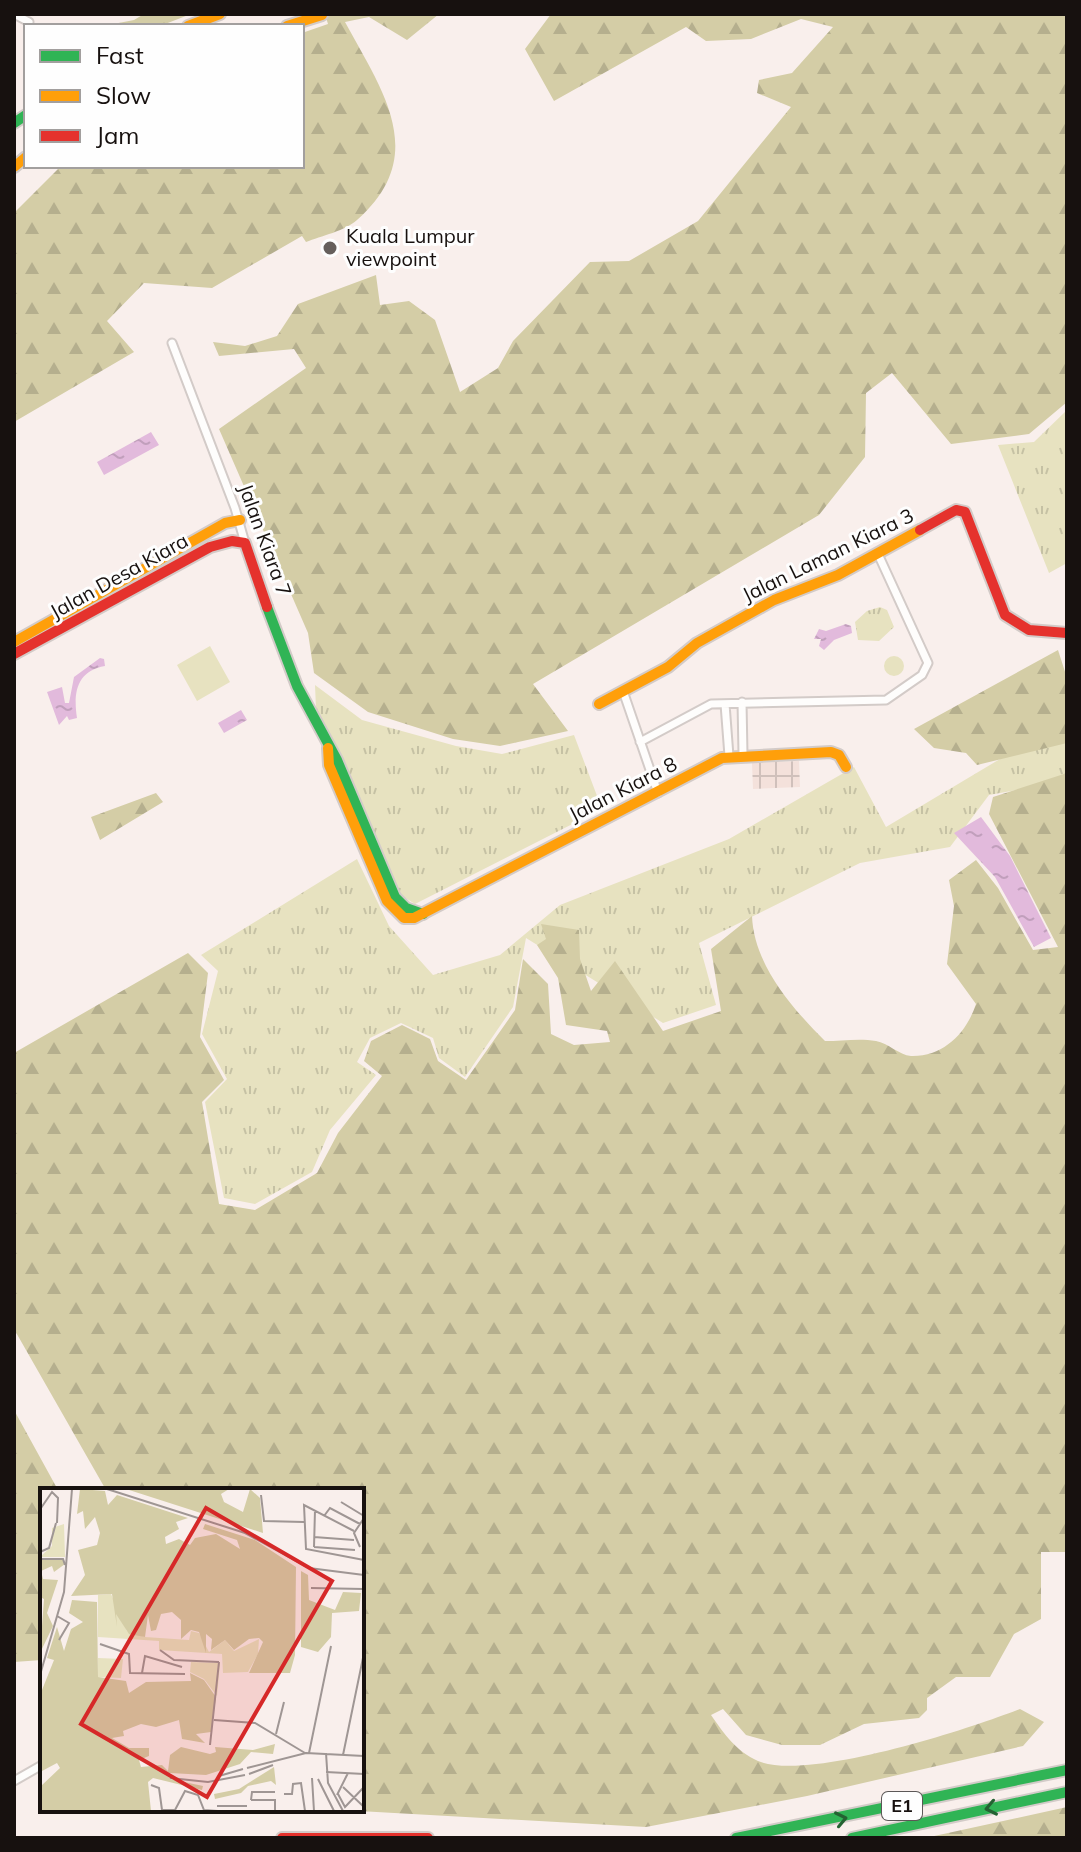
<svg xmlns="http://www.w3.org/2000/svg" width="1081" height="1852" font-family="Mulish,sans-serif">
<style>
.industrial{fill:url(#industrial-grid)}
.grass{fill:url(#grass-tufts)}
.forest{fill:url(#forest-firs)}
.park{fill:#e7e2c0}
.water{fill:url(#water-ripples)}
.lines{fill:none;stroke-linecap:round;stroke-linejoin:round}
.street-casing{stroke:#d3cbc8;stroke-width:11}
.fast-casing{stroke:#d3cbc8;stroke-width:14}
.slow-casing{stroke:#d3cbc8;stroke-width:14}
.jam-casing{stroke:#d3cbc8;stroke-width:14}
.street{stroke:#fefdfc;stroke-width:7}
.fast{stroke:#30b455;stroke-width:10}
.slow{stroke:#ff9f0a;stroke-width:10}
.jam{stroke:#e5322d;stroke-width:10}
.oneway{stroke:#246232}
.poi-dot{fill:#665f5c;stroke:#fefefe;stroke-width:3}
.labels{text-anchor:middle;stroke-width:6;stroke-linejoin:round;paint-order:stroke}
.shield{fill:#fefefe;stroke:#5c5857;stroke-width:2}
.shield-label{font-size:18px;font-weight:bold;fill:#17110f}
.poi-label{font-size:20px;fill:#17110f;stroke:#fefefe;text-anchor:start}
.street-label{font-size:20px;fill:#17110f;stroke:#fefefe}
.inset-road{fill:none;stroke:#9f9694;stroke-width:2}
.view{fill:#d62828;fill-opacity:0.15;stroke:#d62828;stroke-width:4}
.inset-edge{fill:none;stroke:#17110f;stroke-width:4}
</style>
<defs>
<pattern id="industrial-grid" width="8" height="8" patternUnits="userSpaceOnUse" patternTransform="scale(2)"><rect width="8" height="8" fill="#f4e1db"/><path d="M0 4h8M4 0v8" fill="none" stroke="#d0c0bb"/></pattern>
<pattern id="grass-tufts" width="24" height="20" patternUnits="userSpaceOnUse" patternTransform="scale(2)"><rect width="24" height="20" fill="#e7e2c0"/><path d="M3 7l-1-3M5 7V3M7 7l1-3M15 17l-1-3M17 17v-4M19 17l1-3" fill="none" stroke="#c5c1a4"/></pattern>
<pattern id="forest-firs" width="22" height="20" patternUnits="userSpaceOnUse" patternTransform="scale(2)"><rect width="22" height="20" fill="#d4cda6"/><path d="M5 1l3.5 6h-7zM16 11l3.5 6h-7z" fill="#b5af8e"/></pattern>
<pattern id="water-ripples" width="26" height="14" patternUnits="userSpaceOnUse" patternTransform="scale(2)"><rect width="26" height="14" fill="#e2badc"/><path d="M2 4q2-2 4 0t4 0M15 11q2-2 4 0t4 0" fill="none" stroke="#c19fbc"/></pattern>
</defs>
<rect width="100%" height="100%" fill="#f9efec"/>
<!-- industrial -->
<path class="industrial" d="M799 761 800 787 753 789 752 763Z"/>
<!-- grass -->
<path class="grass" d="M1067 410V563L1049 573 998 445 1034 442Z
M880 607 887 610 894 627 879 641 858 640 855 622 867 611Z
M315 685 362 720 456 746 502 754 574 735 602 809 415 904 394 891 316 709Z
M1067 719V781L989 795 950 847 860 863 699 943 716 1005 663 1023 526 938 513 1007 465 1077 439 1058 433 1038 401 1023 370 1038 357 1062 376 1075 330 1130 312 1172 255 1204 224 1198 205 1102 227 1079 202 1034 218 971 201 955 357 859 389 926 433 975 500 955 560 905 729 839 854 767 886 827Z"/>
<!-- forest -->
<path class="forest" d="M144 14H191L160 26H103L134 20Z
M325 14H439L407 40 369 17 345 22C383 92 430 155 357 220 345 231 321 236 306 242L302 236 212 288 144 283 107 321 134 352 14 422V213L61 166H302V33L328 24Z
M551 14H1067V402L1029 434 951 444 892 373 866 393 865 457 819 515 533 684 568 731 500 746 453 739 368 712 314 673 308 633 219 429 306 368 294 349 219 356 213 342 245 346 277 336 298 304 376 275 380 305 409 301 435 320 460 392 498 368 513 341 590 262 629 261 698 221 791 107 757 93 759 80 792 73 833 27 801 19 751 39 706 41 686 27 554 101 525 49Z
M1058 650 1067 678V743L977 765 966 753 934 748 914 729Z
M1067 773V1552H1041V1619L1014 1634 990 1677H956L927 1698V1710L919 1718 864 1724 820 1745H782L746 1735 723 1709 711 1715C725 1735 736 1751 758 1761 807 1782 969 1729 1020 1709L1044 1722 1023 1746 807 1796 646 1827 341 1810H362V1490H106L14 1329V1053L188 953 208 973 200 1037 224 1080 202 1102 219 1204 255 1210 317 1173 338 1133 382 1076 364 1061 371 1041 402 1025 430 1039 438 1061 466 1080 515 1010 523 959 548 984 551 1034 574 1045 610 1042 607 1031 566 1025 558 978 537 945 546 939 541 924 579 930 580 959 591 991 615 961 663 1031 721 1011 711 949 752 916C754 965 792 1008 825 1041 841 1041 860 1038 876 1041 888 1043 899 1055 911 1056 944 1057 967 1032 976 1004L947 964 954 906 949 880 976 860 998 888 1033 950 1058 947 989 814 993 797Z
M156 793 163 802 100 840 91 817Z
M14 1410 58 1490H42V1660L14 1662Z
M1067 1807V1838H925Z"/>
<!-- park -->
<path class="park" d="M210 646 230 682 197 701 177 665Z
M884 666a10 10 0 1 1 20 0a10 10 0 1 1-20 0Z"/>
<!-- water -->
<path class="water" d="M151 432 159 445 104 475 97 462Z
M846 624 851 626 852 633 834 640 824 650 819 646 821 639H814L819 629 826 631Z
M100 658 104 659 105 666C77 671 73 692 77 718L69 720 67 716 59 725 47 692 62 687 65 703H69L74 677Z
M241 710 247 720 224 733 218 723Z
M981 817 1010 856 1051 938 1034 947 995 877 954 833Z"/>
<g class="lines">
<!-- street casing -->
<g class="street-casing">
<path id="street" d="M14 14 29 22
M172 343 235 508 245 543
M623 691 658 793
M742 702 743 754
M725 704 729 756
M640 742 711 704 886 700 922 675 928 663 878 554
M14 1781 42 1765"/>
</g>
<!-- fast casing -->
<g class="fast-casing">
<path id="fast" d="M14 123 26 115
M267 607 297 686 337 760 395 897 406 908 423 914
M736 1838 1067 1770
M852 1838 1067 1792"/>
</g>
<!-- slow casing -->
<g class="slow-casing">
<path id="slow" d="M188 26 220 14
M287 26 322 15
M14 167 26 157
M14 642 225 523 240 520
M599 704 668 667 697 643 774 600 838 575 920 530
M328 748 329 765 387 901 404 918H414L722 758 831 752 839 755 846 767"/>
</g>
<!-- jam casing -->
<g class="jam-casing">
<path id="jam" d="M920 530 956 510 965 512 1005 615 1029 630 1067 633
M14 654 210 547 232 541 245 543 267 607
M282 1838H428"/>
</g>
<!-- street -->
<use href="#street" class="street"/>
<!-- fast -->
<use href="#fast" class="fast"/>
<!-- slow -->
<use href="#slow" class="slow"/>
<!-- jam -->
<use href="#jam" class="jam"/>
</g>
<!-- one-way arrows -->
<defs><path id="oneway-chevron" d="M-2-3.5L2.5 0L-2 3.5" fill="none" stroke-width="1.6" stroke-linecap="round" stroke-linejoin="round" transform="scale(2)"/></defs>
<g class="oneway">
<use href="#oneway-chevron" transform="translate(991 1808) rotate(168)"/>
<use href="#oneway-chevron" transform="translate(841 1819) rotate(-12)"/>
</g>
<!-- markers -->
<circle class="poi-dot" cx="330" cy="248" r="8"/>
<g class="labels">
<!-- shield labels -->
<rect class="shield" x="882" y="1792" width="40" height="28" rx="6"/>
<g class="shield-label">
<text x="902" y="1812">E1</text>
</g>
<!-- poi labels -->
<g class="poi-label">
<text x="346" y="243">Kuala Lumpur<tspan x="346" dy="23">viewpoint</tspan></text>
</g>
<!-- street labels -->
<g class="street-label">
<text transform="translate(265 540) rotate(70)" y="7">Jalan Kiara 7</text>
<text transform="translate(828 555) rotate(-26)" y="7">Jalan Laman Kiara 3</text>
<text transform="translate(119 576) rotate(-29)" y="7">Jalan Desa Kiara</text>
<text transform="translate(623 789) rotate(-27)" y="7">Jalan Kiara 8</text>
</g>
</g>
<!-- overview -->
<g transform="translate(40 1488)">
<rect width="324" height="324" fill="#f9efec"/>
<path d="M24 36 25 69H0L12 58V40ZM71 106 87 143 105 149 149 152 151 143 159 145 169 164 185 152 194 163 219 151 218 166 208 184 183 185 182 166 119 162V153L58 149V107ZM58 170 83 171 81 190 58 189ZM151 174 180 175 177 208 164 191 150 184Z" fill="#e7e2c0"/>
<path d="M40 1 65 3 68 17 77 7 148 30 136 34 139 41 125 49 126 56 139 51 150 57 155 50 176 46 200 61 197 52 163 41 165 36 215 52 256 79 255 167 250 185H209L223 154 219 150 209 151 194 162 185 152 171 162 172 151 166 146V165L159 144 151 142 141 151V132L132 124 121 126 116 142 111 143 108 127 105 149 89 146 76 126 77 139 72 106 31 108 45 87 38 62 57 57 60 45 55 29 45 41 43 23 37 26ZM86 1H189L181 6 184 14 203 24 210 1 220 10 223 45ZM0 72H24L25 76 14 84 12 78 1 83 3 91 18 92 7 125 13 138 0 165 4 111 0 109ZM261 83 268 87 269 112 295 122 303 104 321 105 319 123 292 125 291 149 278 164 261 159ZM32 112 57 114 58 189 86 193 89 205 106 194 151 193 150 185 164 192 176 209 171 244 156 246 165 255 142 251 139 232 116 239 101 236 83 243 84 248 72 250 89 260H109V268L99 272 101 279 122 277 128 283 130 267 141 259 170 266 176 264 175 259 213 262 235 256 233 266 211 264 200 276 166 287 130 285V291L163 298 162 302 113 290 108 294 111 323H0V299L20 280 17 275 2 283 0 276V207L14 172 7 170 17 139 24 163 31 141 43 134 29 125ZM234 279 236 297 231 293 208 298 201 305 175 311 174 306 199 301Z" fill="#d4cda6"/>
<path class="inset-road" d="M67 1 205 45 269 80 324 87M221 7 224 33 264 34M301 14 324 28M284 28 290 20 320 36M314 43 264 17 266 61 324 72M0 46 1 20 12 4 18 10 17 35M274 49 314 52M274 59 315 62M274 59 275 22M320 59 314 45 324 30M0 64 9 60 16 35M0 71H23L25 77M271 100 324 101M17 128 29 135 19 152M60 156 89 166 90 185 145 186M120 162 134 172 179 174M102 185 105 168 142 179M0 187 24 104 32 1M174 232 215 235 265 265M236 246 244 214M170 257 179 174M269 265 291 158M286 265 288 295 303 323M303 267 324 165M207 280 266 265 324 268M286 284 324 286M209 286 233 277M179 288 203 281M130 290 168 294 205 287M272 290 274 323M278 291 294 323M111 297 119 300 122 322H135L145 303 158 307 164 322 178 323M303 299 324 319M244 306H252L253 296 261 295 265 323M298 306 305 319 324 299M297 307 308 285M211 312H235V323M211 312 212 304H235M177 318H207"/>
<path class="view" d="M166 20 292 93 167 309 41 236Z"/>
<rect width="324" height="324" class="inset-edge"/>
</g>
<!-- border -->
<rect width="1081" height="1852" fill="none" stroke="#17110f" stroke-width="32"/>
<!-- legend -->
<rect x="24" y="24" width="280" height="144" fill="#fefefe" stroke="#a29f9e" stroke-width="2"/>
<rect x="40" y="50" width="40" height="12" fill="#30b455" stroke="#a29f9e" stroke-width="2"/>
<text x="96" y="64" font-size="24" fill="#17110f">Fast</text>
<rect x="40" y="90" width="40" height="12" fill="#ff9f0a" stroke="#a29f9e" stroke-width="2"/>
<text x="96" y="104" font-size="24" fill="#17110f">Slow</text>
<rect x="40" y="130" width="40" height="12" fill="#e5322d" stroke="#a29f9e" stroke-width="2"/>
<text x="96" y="144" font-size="24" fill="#17110f">Jam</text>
</svg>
